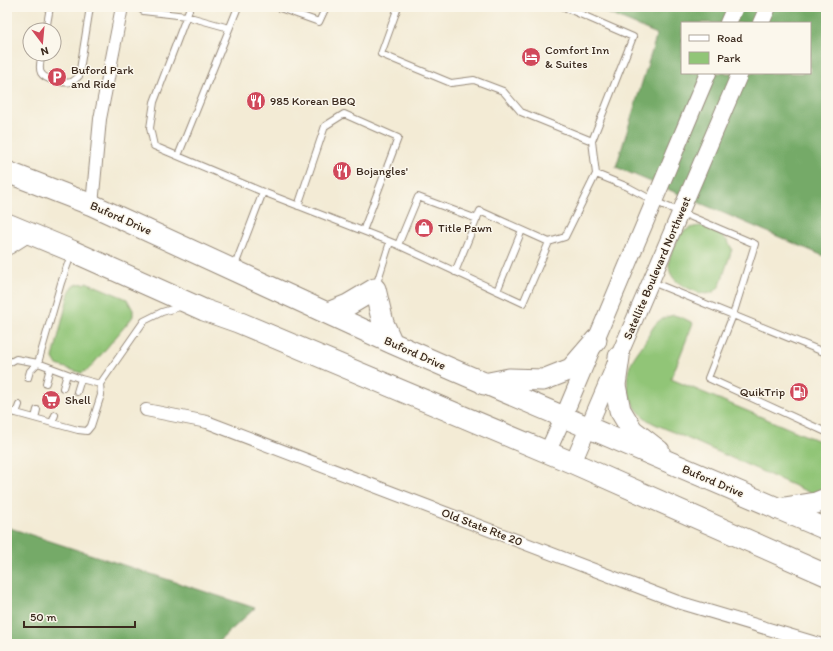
<svg xmlns="http://www.w3.org/2000/svg" width="833" height="651" font-family="Itim,sans-serif">
<style>
.green{fill:#91c577;stroke:#66784a}
.forest{fill:#74aa68;stroke:#586a43;fill-rule:evenodd}
.lines{fill:none;stroke-linecap:round;stroke-linejoin:round}
.lane-casing{stroke:#978a7a;stroke-width:8}
.street-casing{stroke:#978a7a;stroke-width:14}
.secondary-casing{stroke:#978a7a;stroke-width:18}
.highway-casing{stroke:#978a7a;stroke-width:23}
.lane{stroke:#fff;stroke-width:6}
.street{stroke:#fff;stroke-width:12}
.secondary{stroke:#fff;stroke-width:16}
.highway{stroke:#fff;stroke-width:21}
.labels{text-anchor:middle;stroke-width:3;stroke-linejoin:round;paint-order:stroke}
.poi-label{font-size:12px;fill:#3b2a1e;stroke:#fbf7ec;text-anchor:start}
.street-label{font-size:12px;fill:#3b2a1e;stroke:#fbf7ec}
</style>
<rect width="100%" height="100%" fill="#fbf7ec"/>
<filter id="ink" filterUnits="userSpaceOnUse"><feTurbulence type="fractalNoise" baseFrequency=".025" numOctaves="2"/><feDisplacementMap in="SourceGraphic" scale="8" xChannelSelector="R" yChannelSelector="G"/><feConvolveMatrix kernelMatrix="1 2 1 2 8 2 1 2 1" color-interpolation-filters="sRGB"/></filter>
<filter id="wash" filterUnits="userSpaceOnUse"><feTurbulence type="fractalNoise" baseFrequency=".012" numOctaves="4" result="noise"/><feDisplacementMap in="SourceGraphic" scale="16" xChannelSelector="R" yChannelSelector="G"/><feGaussianBlur stdDeviation="0.9" result="paint"/><feColorMatrix in="noise" values="0 0 0 0 0 0 0 0 0 0 0 0 0 0 0 0 0 1.4 0 .05"/><feComposite in="paint" operator="in"/></filter>
<g filter="url(#wash)">
<rect width="100%" height="100%" fill="#f3ebd5"/>
<!-- green -->
<path class="green" d="M701 226C715 229 726 236 732 249 729 257 727 265 724 273 723 277 722 281 720 285 712 298 701 294 690 289 678 284 668 277 669 262 669 257 673 250 675 245 680 232 687 227 701 226Z
M86 282 127 299 133 310V316L131 319 89 369 81 373 57 365 53 358 69 293C72 287 77 282 84 284Z
M674 315 683 318 693 323 671 379 826 444V491L815 495 655 424C651 422 647 420 644 417 627 402 623 381 632 361 635 355 640 349 644 343 654 327 654 319 674 315Z"/>
<!-- forest -->
<path class="forest" d="M593 7H826V257L616 167 657 34ZM682 23H810V73H682Z
M7 527 255 608 216 644H7Z"/>
</g>
<g filter="url(#ink)">
<g class="lines">
<!-- lane casing -->
<g class="lane-casing">
<path id="lane" d="M139 7 143 11 186 16 229 28
M190 7 154 102 150 128 154 146 263 192 234 268
M277 7 319 22 326 7
M398 7 381 54 451 83 474 80 503 91 521 112 592 141
M46 30 50 7
M42 54C41 60 38 67 41 73 45 80 64 84 71 82 74 81 76 79 79 76L90 7
M178 156 238 7
M596 174 628 187 654 201 755 244 733 315 708 378 826 432
M263 192 386 240 398 245 523 303 549 242 480 211 455 272
M298 206 325 126 344 114 398 138 363 231
M549 242 565 237 596 174 592 141 633 37 564 7
M398 245 418 197 477 219
M652 282 826 353
M376 286 390 242
M497 291 522 230
M7 364 16 359 38 363 61 283 71 255
M46 383 50 368
M100 384 144 321 162 312 183 306
M63 388 67 374
M77 392 81 379
M19 405 16 413 78 430 87 431 91 426 101 395 100 384 81 379 38 363 30 371 28 378
M7 411 16 413
M35 418 37 410
M52 423 55 415"/>
</g>
<!-- street casing -->
<g class="street-casing">
<path id="street" d="M92 205 100 119 122 7
M146 410 207 422 678 602 819 644"/>
</g>
<!-- secondary casing -->
<g class="secondary-casing">
<path id="secondary" d="M728 23 735 7
M761 23 768 7
M547 453 563 418 708 73
M573 463 740 73"/>
</g>
<!-- highway casing -->
<g class="highway-casing">
<path id="highway" d="M7 172 92 205 392 343 456 371 826 529
M7 224 72 251 204 310 238 322 573 463 826 575
M7 244 26 232
M328 313 348 305 375 289 383 323 392 343
M619 357 615 385 620 410 632 430 659 451
M484 384 509 379 543 380 571 369 596 340
M778 509 816 503 826 499"/>
</g>
<!-- lane -->
<use href="#lane" class="lane"/>
<!-- street -->
<use href="#street" class="street"/>
<!-- secondary -->
<use href="#secondary" class="secondary"/>
<!-- highway -->
<use href="#highway" class="highway"/>
</g>
</g>
<!-- icons -->
<defs>
<g id="hotel-disc" transform="scale(1)"><circle r="9.5" fill="#d1495b" stroke="#fbf7ec"/><path d="M-6-4.5h1.5V1H6V5H4.5V3h-9V5H-6ZM-4 0a1.8 1.8 0 1 1 3.6 0ZM.5 0V-2.5h3Q6-2.5 6 0Z" fill="#fff"/></g>
<g id="parking-disc" transform="scale(1)"><circle r="9.5" fill="#d1495b" stroke="#fbf7ec"/><path d="M-3.5-5.5H1a3.5 3.5 0 0 1 0 7H-1V5.5H-3.5ZM-1-3.4V-.6H.8a1.4 1.4 0 0 0 0-2.8Z" fill="#fff"/></g>
<g id="restaurant-disc" transform="scale(1)"><circle r="9.5" fill="#d1495b" stroke="#fbf7ec"/><path d="M-5-6h1v4h1v-4h1v4h1v-4h1v5L-1.5 .5V6h-2V.5L-5-1ZM5-6V6H3V1.5H1.5Q1.5-4 5-6Z" fill="#fff"/></g>
<g id="shop-disc" transform="scale(1)"><circle r="9.5" fill="#d1495b" stroke="#fbf7ec"/><path d="M-5-2.5h2.3a2.7 3.5 0 0 1 5.4 0H5L5.5 6h-11ZM-1.5-2.5h3a1.5 2.3 0 0 0-3 0Z" fill="#fff"/></g>
<g id="fuel-disc" transform="scale(1)"><circle r="9.5" fill="#d1495b" stroke="#fbf7ec"/><path d="M-5.5-6h7V0h2V4h1.3V-2.5L3-4.5l.8-.8L6-3V5H2.5V1h-1V6h-7ZM-4.2-4.7v3.2H.2V-4.7Z" fill="#fff"/></g>
<g id="supermarket-disc" transform="scale(1)"><circle r="9.5" fill="#d1495b" stroke="#fbf7ec"/><path d="M-6-5.5h2.5l.6 2H6L4.5 2H-2.5L-4.4-4H-6ZM-1.5 3.2a1.3 1.3 0 1 0 .1 0ZM3 3.2a1.3 1.3 0 1 0 .1 0Z" fill="#fff"/></g>
</defs>
<g fill-rule="evenodd">
<use href="#hotel-disc" x="531" y="57"/>
<use href="#parking-disc" x="57" y="77"/>
<use href="#restaurant-disc" x="256" y="101"/>
<use href="#restaurant-disc" x="342" y="171"/>
<use href="#shop-disc" x="424" y="228"/>
<use href="#fuel-disc" x="799" y="392"/>
<use href="#supermarket-disc" x="51" y="400"/>
</g>
<g class="labels">
<!-- poi labels -->
<g class="poi-label">
<text x="545" y="54">Comfort Inn<tspan x="545" dy="14">&amp; Suites</tspan></text>
<text x="71" y="74">Buford Park<tspan x="71" dy="14">and Ride</tspan></text>
<text x="270" y="105">985 Korean BBQ</text>
<text x="356" y="175">Bojangles'</text>
<text x="438" y="232">Title Pawn</text>
<text x="785" y="396" text-anchor="end">QuikTrip</text>
<text x="65" y="404">Shell</text>
</g>
<!-- street labels -->
<g class="street-label">
<text transform="translate(121 218) rotate(24)" y="4">Buford Drive</text>
<text transform="translate(657 268) rotate(-67)" y="4">Satellite Boulevard Northwest</text>
<text transform="translate(415 353) rotate(24)" y="4">Buford Drive</text>
<text transform="translate(713 481) rotate(23)" y="4">Buford Drive</text>
<text transform="translate(482 527) rotate(21)" y="4">Old State Rte 20</text>
</g>
</g>
<!-- margin -->
<rect width="833" height="651" fill="none" stroke="#fbf7ec" stroke-width="24"/>
<!-- legend -->
<rect x="681" y="22" width="130" height="52" fill="#fbf7ec" stroke="#aea59a"/>
<rect x="689" y="35" width="20" height="6" fill="#ffffff" stroke="#aea59a"/>
<text x="717" y="42" font-size="12" fill="#3b2a1e">Road</text>
<rect x="689" y="52" width="20" height="12" fill="#91c577" stroke="#aea59a"/>
<text x="717" y="62" font-size="12" fill="#3b2a1e">Park</text>
<!-- north arrow -->
<g transform="translate(42 42) rotate(164)"><circle r="19" fill="#fbf7ec" stroke="#aea59a"/>
<path d="M0-3L7 15L0 10L-7 15Z" fill="#d1495b"/>
<text y="-6" font-size="11" font-weight="bold" text-anchor="middle" fill="#3b2a1e">N</text>
</g>
<!-- scale -->
<path d="M24 621v6h111v-6" fill="none" stroke="#3b2a1e" stroke-width="2"/>
<text x="30" y="621" font-size="12" fill="#3b2a1e" stroke="#fbf7ec" stroke-width="3" paint-order="stroke">50 m</text>
</svg>
